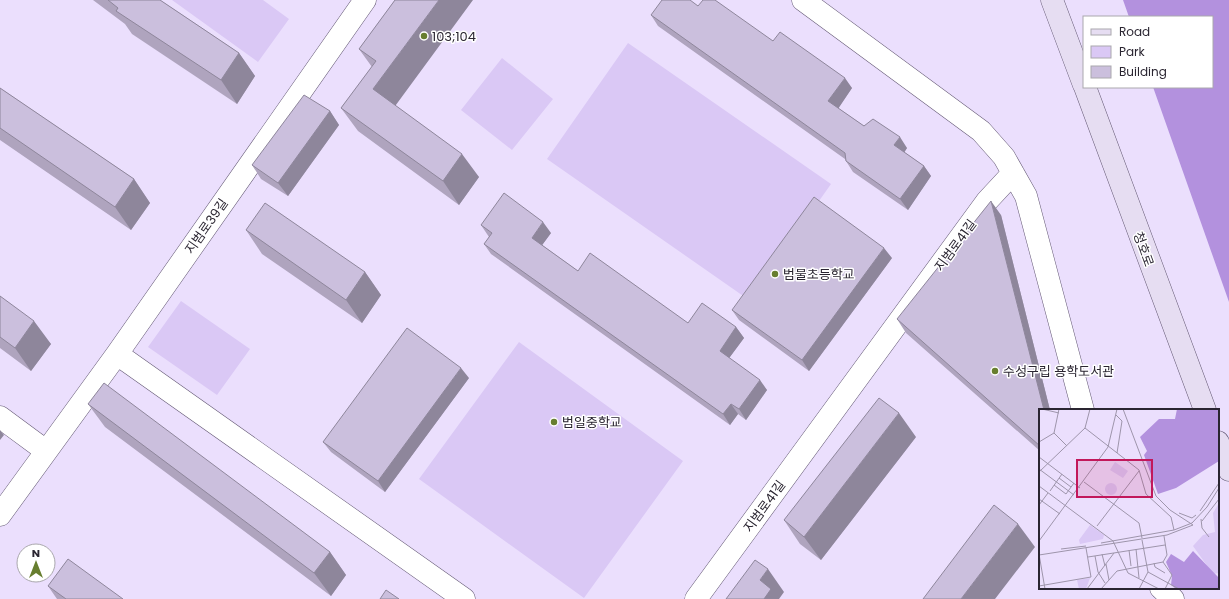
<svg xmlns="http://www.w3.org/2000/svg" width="1229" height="599" font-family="Poppins,'Noto Sans KR',sans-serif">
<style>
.green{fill:#dac8f5}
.forest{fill:#b391de}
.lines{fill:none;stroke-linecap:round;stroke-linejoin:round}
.minor-casing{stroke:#655a75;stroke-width:23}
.secondary-casing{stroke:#655a75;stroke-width:23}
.minor{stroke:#fff;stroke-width:22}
.secondary{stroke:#e6ddf2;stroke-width:22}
.wall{fill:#afa4be}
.shaded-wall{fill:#8e869b}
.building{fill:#cbbfdd;stroke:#8e869b}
.poi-dot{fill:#677e2f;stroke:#fff;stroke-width:1.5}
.labels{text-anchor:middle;stroke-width:3;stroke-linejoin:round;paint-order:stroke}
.poi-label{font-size:13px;fill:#2a2531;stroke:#fff;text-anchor:start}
.street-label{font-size:13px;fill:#2a2531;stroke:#fff}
.inset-road{fill:none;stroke:#9e95ab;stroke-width:1}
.view{fill:#c2185b;fill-opacity:0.15;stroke:#c2185b;stroke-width:2}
.inset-edge{fill:none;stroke:#2a2531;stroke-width:2}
</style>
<rect width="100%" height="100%" fill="#ebdffd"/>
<!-- green -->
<path class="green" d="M172 0H263L289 19 258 62Z
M628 43 831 184 749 300 547 159Z
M502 58 553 99 512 150 461 110Z
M181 301 250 349 217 395 148 347Z
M519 342 683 461 584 598 419 479Z"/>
<!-- forest -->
<path class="forest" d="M1123 0H1229V302L1153 87H1212V17H1129Z"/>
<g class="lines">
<!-- minor casing -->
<g class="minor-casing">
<path id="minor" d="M803 0 981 131 1004 157 1026 196 1083 410
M117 354 464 599
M0 417 46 451
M0 515 117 354 365 0
M1161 588 1173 599
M696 599 987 201 1013 173"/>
</g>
<!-- secondary casing -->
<g class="secondary-casing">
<path id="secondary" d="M1052 0 1084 85
M1085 87 1205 410
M1218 442 1229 470"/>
</g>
<!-- minor -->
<use href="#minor" class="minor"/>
<!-- secondary -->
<use href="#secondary" class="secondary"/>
</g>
<!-- wall -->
<path class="wall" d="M93 0H160L239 53 255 76 237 104 132 34 125 24Z
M395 0V105L479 177 459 205 358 131 341 108 372 67 359 49Z
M698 6 773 41 852 88 838 108 864 126 907 148 904 152 924 166 931 176 908 210 853 172 846 161 845 159 658 26 651 15Z
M0 88 134 179 150 203 131 230 0 140Z
M330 111 339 125 288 196 261 179 252 165Z
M1001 215 1050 410H1040V451L906 333 897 319Z
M481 225 551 233 542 245 578 271 688 323 736 327 744 338 729 358 767 390 746 420 738 414 730 425 491 254 484 244 489 237Z
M246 230 365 272 381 295 362 323 262 254Z
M892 258 809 371 739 320 732 310Z
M0 296 51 344 31 371 0 348Z
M469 378 385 492 331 452 323 442Z
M88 404 330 552 346 575 331 596 105 427Z
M916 437 821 560 800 544 784 520Z
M48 586 123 599H57Z"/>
<!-- shaded-wall -->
<path class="shaded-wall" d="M439 0H473L390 113 373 89Z
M239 53 255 76 237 104 221 80Z
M845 78 852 88 836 112 828 101Z
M330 111 339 125 288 196 278 183Z
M900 137 907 148 902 156 894 145Z
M462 154 479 177 459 205 443 181Z
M924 166 931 176 908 210 900 199Z
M134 179 150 203 131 230 115 207Z
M991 201 1001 215 1050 410H1044Z
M543 222 551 233 540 248 532 238Z
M884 248 892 258 809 371 802 360Z
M365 272 381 295 362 323 346 300Z
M34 321 51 344 31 371 15 348Z
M736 327 744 338 727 361 720 351Z
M461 368 469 378 385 492 378 481Z
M760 380 767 390 746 420 739 409Z
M731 404 738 414 730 425 723 414Z
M899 413 916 437 821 560 804 537Z
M0 430 4 435 0 440Z
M1018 524 1035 547 995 599H961Z
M330 552 346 575 331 596 314 573Z
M768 569 784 592 779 599H764L760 580Z"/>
<!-- building -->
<path class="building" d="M108 0H160L239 53 221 80 116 11 118 8Z
M395 0H439L373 89 462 154 443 181 341 108 376 61 359 49Z
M662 0H690L698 6 703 0H715L773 41 780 32 845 78 828 101 864 126 873 119 900 137 894 145 924 166 900 199 846 161 845 153 651 15Z
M0 88 134 179 115 207 0 128Z
M304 95 330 111 278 183 252 165Z
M504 193 543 222 532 238 578 271 590 253 688 323 702 303 736 327 720 351 760 380 739 409 731 404 723 414 484 244 492 233 481 225Z
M814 197 884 248 802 360 732 310Z
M991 201 1044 410H1040V446L897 319Z
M265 203 365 272 346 300 246 230Z
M0 296 34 321 15 348 0 337Z
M407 328 461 368 378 481 323 442Z
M104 383 330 552 314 573 88 404Z
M879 398 899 413 804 537 784 520Z
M994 505 1018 524 961 599H923Z
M68 559 123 599H66L48 586Z
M755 560 768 569 760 580 771 589 764 599H726Z
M386 590 399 599H380Z"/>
<!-- markers -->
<g class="poi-dot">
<circle cx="424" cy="36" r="4"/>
<circle cx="775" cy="274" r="4"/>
<circle cx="995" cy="371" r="4"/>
<circle cx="554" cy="422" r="4"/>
</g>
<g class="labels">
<!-- poi labels -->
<g class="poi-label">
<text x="432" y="41">103;104</text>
<text x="783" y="279">범물초등학교</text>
<text x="1003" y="376">수성구립 용학도서관</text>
<text x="562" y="427">범일중학교</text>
</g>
<!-- street labels -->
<g class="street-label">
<text transform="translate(206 226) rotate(-55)" y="5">지범로39길</text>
<text transform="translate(955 245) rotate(-54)" y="5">지범로41길</text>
<text transform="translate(1144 249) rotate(70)" y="5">청호로</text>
<text transform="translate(764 506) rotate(-54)" y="5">지범로41길</text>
</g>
</g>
<!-- overview -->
<g transform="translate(1039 409)">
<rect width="180" height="180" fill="#ebdffd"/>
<path d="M76 53 89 62 84 69 71 61ZM66 80a6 6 0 1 1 12 0a6 6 0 1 1-12 0ZM180 94V164L174 165 154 137 164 126 176 123 174 104ZM51 116 65 126 64 130 41 135 40 131ZM51 169 47 180H40L38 171Z" fill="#dac8f5"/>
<path d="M138 0H180V52L137 79 119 85 105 46 108 42 101 28 120 10H136ZM154 142 180 169V180H137L132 176 133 167 127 153 132 145 145 153Z" fill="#b391de"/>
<path class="inset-road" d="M3 0 20 4M77 6 83 12 78 44M46 19 100 61 107 85 132 108 135 121M15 24 28 37M0 33 15 24 20 0M0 48 41 79M0 60 35 86M0 63 46 19 51 0M20 69 32 78M45 73 100 114 103 129M15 76 27 85 35 74M0 77 74 132 89 164 120 180M11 82 23 65M0 90 21 105M0 96 9 84M161 102 180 74M140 104 153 109 157 106M162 110 163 119 170 128M163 112 180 90M153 114 168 98 180 79M58 117 100 62M103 131 109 163 140 180M0 132 69 38 78 0M62 134 135 121 153 114M47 139 52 168M22 140 47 137M97 140 100 169M90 141 92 157M0 145 6 180M63 145 66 157M0 146 128 126 154 116 131 101 117 87 84 0M56 147 59 163 66 174M49 148 126 136M124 153 133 166 126 180M124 153 128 146 125 127M115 154 116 158 126 164M67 155 70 171M0 177 52 168M48 180 75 144M62 180 78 162 124 153M100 180 109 163"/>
<path class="view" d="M38 51H113V88H38Z"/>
<rect width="180" height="180" class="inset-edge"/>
</g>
<!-- legend -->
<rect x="1083" y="16" width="130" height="72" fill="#ffffff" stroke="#aaa8ad"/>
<rect x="1091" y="29" width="20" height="6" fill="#e6ddf2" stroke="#aaa8ad"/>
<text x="1119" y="36" font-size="12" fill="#2a2531">Road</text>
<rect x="1091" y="46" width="20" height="12" fill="#dac8f5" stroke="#aaa8ad"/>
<text x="1119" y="56" font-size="12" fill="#2a2531">Park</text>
<rect x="1091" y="66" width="20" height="12" fill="#cbbfdd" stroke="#aaa8ad"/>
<text x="1119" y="76" font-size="12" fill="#2a2531">Building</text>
<!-- north arrow -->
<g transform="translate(36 563)"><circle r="19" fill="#ffffff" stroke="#aaa8ad"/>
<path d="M0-3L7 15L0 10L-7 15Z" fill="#677e2f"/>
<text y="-6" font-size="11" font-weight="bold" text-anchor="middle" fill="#2a2531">N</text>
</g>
</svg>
